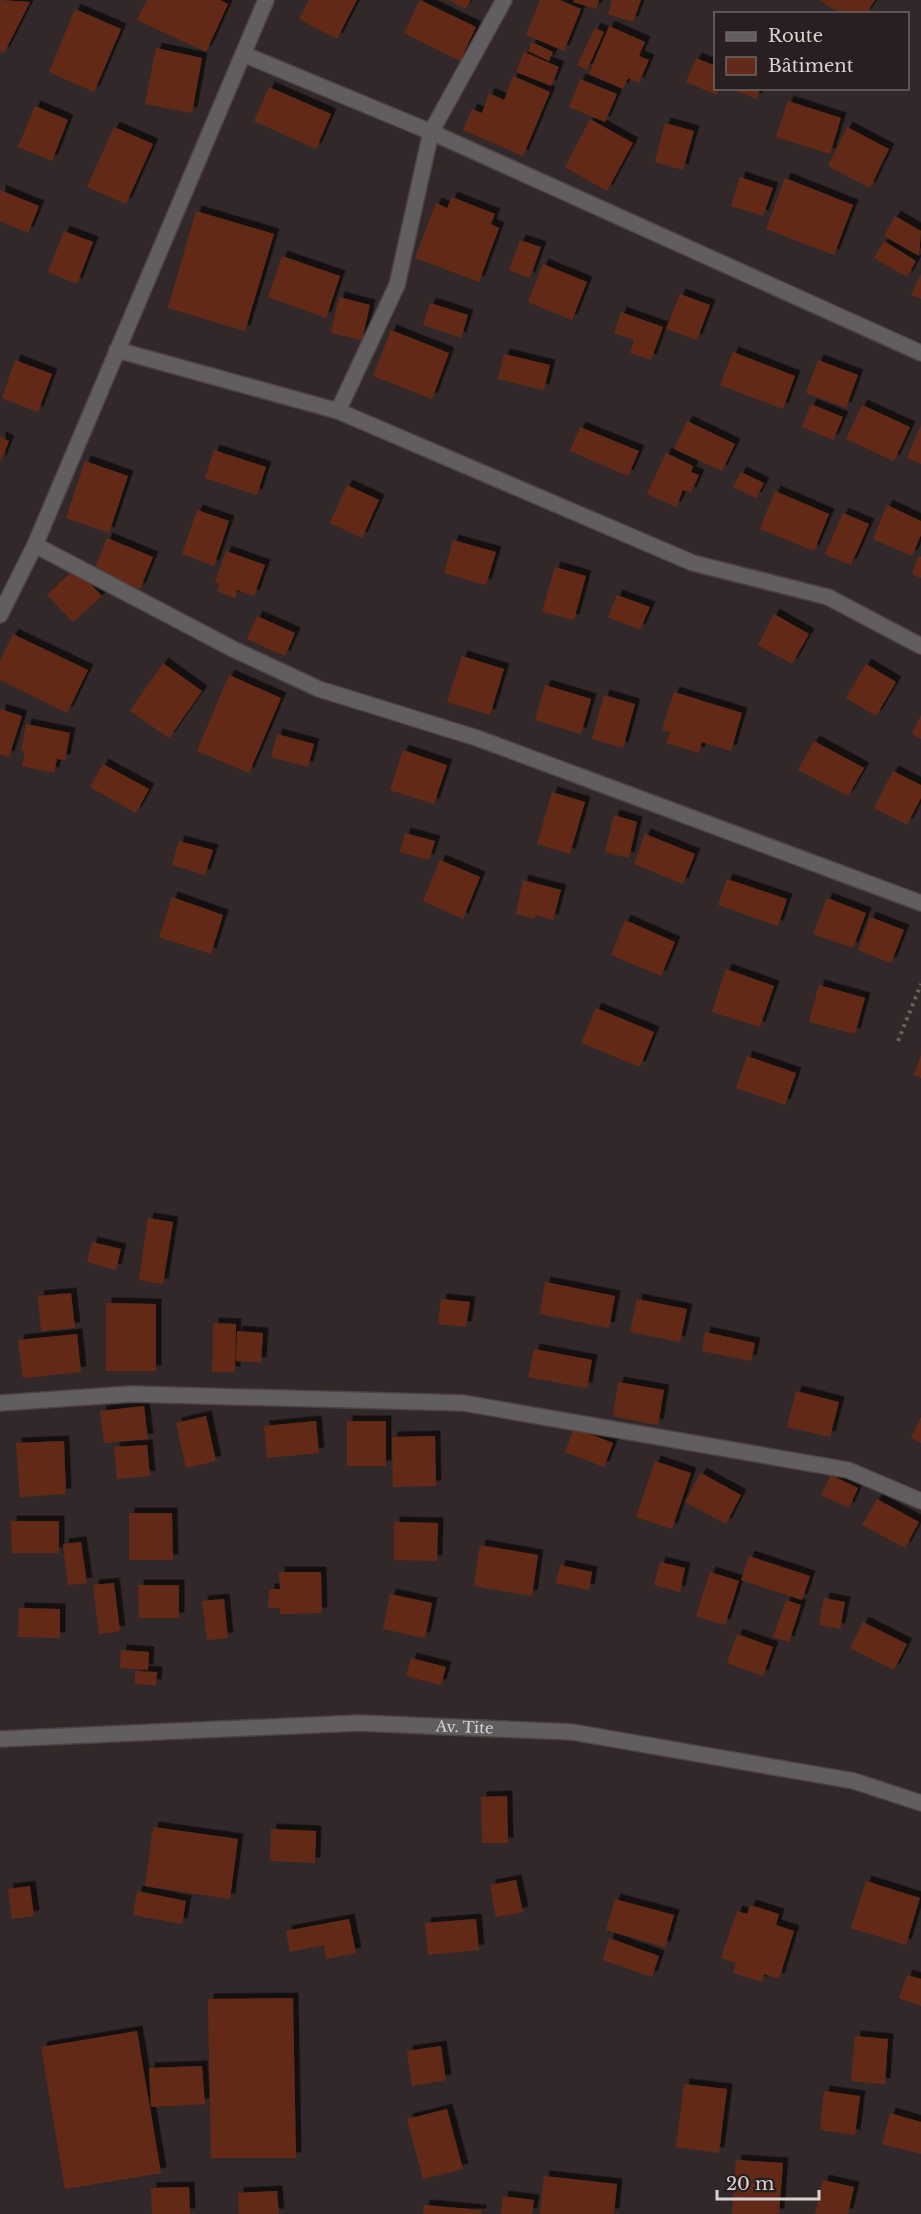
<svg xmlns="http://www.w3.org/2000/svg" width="921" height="2214" font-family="'Libre Baskerville',serif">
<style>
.building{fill:#622b19;filter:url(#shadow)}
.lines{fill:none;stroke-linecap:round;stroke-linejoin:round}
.minor-casing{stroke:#4e4344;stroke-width:18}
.path{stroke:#6a6161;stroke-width:4;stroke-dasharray:3 4.5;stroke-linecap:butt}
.minor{stroke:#625e60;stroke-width:15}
.labels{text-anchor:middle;stroke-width:6;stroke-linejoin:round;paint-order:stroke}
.street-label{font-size:15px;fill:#d9d2d2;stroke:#291f20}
</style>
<defs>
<filter id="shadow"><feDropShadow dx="5.5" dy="-5.5" stdDeviation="0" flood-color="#0009"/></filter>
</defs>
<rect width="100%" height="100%" fill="#332829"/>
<!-- building -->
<path class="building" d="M0 0 30 2 4 53 0 51Z
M147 0H220L228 4 206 52 137 20Z
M309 0H357L337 39 299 19Z
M420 0 476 27 460 61 404 33Z
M449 0H471L465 9Z
M540 0H560L581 9 564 51 526 35Z
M574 0H599L596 9 573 2Z
M612 0H641L633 22 608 14Z
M819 0H875L866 14H841Z
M75 9 121 29 94 92 49 72Z
M609 26 645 42 639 56 649 60 639 83 628 78 623 89 589 74Z
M595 28 604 32 587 70 577 65Z
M532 42 553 52 549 61 528 51Z
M156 48 202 58 192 113 145 104Z
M524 52 559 67 551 86 516 72Z
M696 58 716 66V88H719L717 95 686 82Z
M513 76 550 92 523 156 463 130 472 109 482 113 489 93 504 100Z
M580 79 617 94 605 122 569 107Z
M269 87 331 114 316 149 254 121Z
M729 88H760L757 99Z
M788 101 841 118 830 154 776 137Z
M35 106 68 120 52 161 18 147Z
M590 119 633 143 607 191 565 167Z
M665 123 694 131 683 170 655 162Z
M114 127 153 144 126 204 87 187Z
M847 127 889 149 870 188 828 166Z
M740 177 773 188 763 216 731 206Z
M785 178 853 205 834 255 766 229Z
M0 190 39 206 28 233 0 221Z
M452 197 495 214 491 224 499 228 479 282 415 258 436 203 447 208Z
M196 211 274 234 245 331 168 308Z
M895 216 921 231 919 256 884 236Z
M64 231 93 242 77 284 48 272Z
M520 240 541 247 530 278 509 270Z
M884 241 916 261 907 277 874 258Z
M282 256 340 276 326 318 268 297Z
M543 264 587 282 572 320 528 302Z
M921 274V299L911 295Z
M680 294 710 305 697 340 666 329Z
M339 297 370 305 362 340 331 333Z
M430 303 468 315 461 338 423 325Z
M621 312 663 327 651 360 630 353 634 340 614 333Z
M391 330 449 353 432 399 373 376Z
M733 352 795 376 783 409 720 385Z
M504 354 550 365 544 390 498 379Z
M15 360 52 374 38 412 2 398Z
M818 360 858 375 846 408 806 393Z
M811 404 843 417 833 440 802 427Z
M862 405 910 427 894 461 846 439Z
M687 421 735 444 722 471 674 449Z
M921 425V464L907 458Z
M580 427 639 451 628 476 570 451Z
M0 437 9 441 0 463Z
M214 450 266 467 257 495 205 478Z
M666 453 693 466 691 472 699 475 691 493 683 490 676 507 647 494Z
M85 461 128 476 109 533 66 518Z
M741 472 764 483 756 498 733 487Z
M347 485 379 500 362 538 330 523Z
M775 491 829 514 814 551 760 529Z
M887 505 921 521V535L912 556 873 539Z
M197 510 229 521 214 566 182 554Z
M843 513 869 524 851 565 825 554Z
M107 538 153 557 140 589 94 570Z
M453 540 496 552 486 585 444 573Z
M226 551 265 565 254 596 237 590 235 598 217 591 220 584 215 582Z
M918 556 921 557V578L912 574Z
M555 567 586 576 574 620 542 612Z
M75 568 102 596 73 622 47 595Z
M617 595 650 607 640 630 608 617Z
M774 614 809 634 792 664 758 645Z
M257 616 295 633 285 656 247 639Z
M13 634 88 670 67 713 0 680V661Z
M462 656 504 669 490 715 447 702Z
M163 663 202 691 169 738 130 711Z
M866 664 896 682 876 716 846 698Z
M229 675 281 698 249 773 197 751Z
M545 685 591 699 581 734 535 720Z
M674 692 742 713 731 751 702 742 699 753 666 743 670 732 662 730Z
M604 695 635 704 623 748 592 739Z
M0 709 22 716 9 757 0 754Z
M921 715V739L912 734Z
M26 724 70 733 65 760 57 759 54 773 22 766 25 751H21Z
M277 734 314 744 308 767 271 757Z
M814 741 864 768 848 796 798 770Z
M403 750 447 765 434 804 390 790Z
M103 764 149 789 136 813 90 787Z
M893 771 921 785V798L907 825 874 808Z
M552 792 585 802 570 854 537 844Z
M614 815 637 822 629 858 605 852Z
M405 833 435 841 429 860 400 852Z
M645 834 695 854 683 884 634 864Z
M179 841 213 850 205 875 172 865Z
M440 860 480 877 463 919 423 901Z
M727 879 787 899 778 926 718 905Z
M523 880 561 890 553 920 536 915 534 919 516 914Z
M172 897 223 915 211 954 159 937Z
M827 898 866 913 853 948 813 934Z
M870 917 904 930 891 963 858 950Z
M625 920 675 942 661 976 611 955Z
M726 969 774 986 760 1027 712 1012Z
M819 985 865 998 855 1034 809 1022Z
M596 1008 654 1032 640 1067 581 1043Z
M921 1055V1078L914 1075Z
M747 1056 796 1073 785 1105 736 1088Z
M148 1218 173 1222 163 1284 139 1280Z
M92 1242 121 1249 116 1270 87 1262Z
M545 1282 615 1296 609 1328 540 1314Z
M71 1293 75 1328 41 1331 38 1296Z
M441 1299 470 1302 466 1327 438 1324Z
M637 1299 687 1309 680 1342 630 1332Z
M106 1303 156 1304V1371H106Z
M213 1323 236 1324 235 1372H212Z
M237 1331 263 1333 261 1363 236 1361Z
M705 1332 755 1343 751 1361 702 1351Z
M77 1334 81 1372 23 1378 18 1340Z
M534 1349 592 1360 587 1388 528 1377Z
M618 1382 664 1390 658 1425 613 1416Z
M796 1391 839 1402 830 1437 787 1427Z
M144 1406 148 1439 104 1443 100 1411Z
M206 1416 216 1461 186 1468 176 1423Z
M921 1417V1443L911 1438Z
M316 1421 319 1453 267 1458 264 1426Z
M347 1421H386V1466H347Z
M574 1428 613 1443 604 1467 565 1452Z
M435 1436 436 1486 393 1487 392 1437Z
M64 1441 66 1494 20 1497 16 1443Z
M147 1445 150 1476 117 1479 114 1447Z
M655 1461 691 1473 672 1529 636 1517Z
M701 1473 741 1495 726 1524 685 1502Z
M831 1475 858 1488 849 1508 821 1495Z
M877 1499 919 1522 905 1548 862 1525Z
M129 1513H172L173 1560H129Z
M11 1521H59V1553H12Z
M394 1522 438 1523 437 1561 394 1560Z
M81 1542 87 1583 68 1585 63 1544Z
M480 1545 538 1555 532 1596 474 1586Z
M749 1556 810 1576 802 1600 741 1580Z
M660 1562 685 1568 680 1592 654 1585Z
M560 1565 592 1572 589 1590 556 1583Z
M279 1572H321L322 1613 280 1614V1608H268L269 1589H280Z
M710 1572 739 1581 725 1625 696 1616Z
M114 1583 120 1631 99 1634 93 1585Z
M138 1585H179V1618H139Z
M390 1594 432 1603 425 1638 383 1629Z
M824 1598 845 1602 840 1629 819 1625Z
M224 1599 228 1638 207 1640 202 1601Z
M786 1600 801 1605 789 1642 773 1637Z
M19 1608 60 1609V1638L18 1637Z
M863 1622 907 1644 894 1670 850 1648Z
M737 1634 773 1647 763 1676 727 1663Z
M121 1650 149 1652 148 1670 120 1668Z
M411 1658 446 1667 441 1685 406 1676Z
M135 1671 157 1672 156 1685 135 1684Z
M507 1796 508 1843H482L481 1797Z
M153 1827 238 1839 230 1899 145 1886Z
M271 1829 316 1831 315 1863 270 1861Z
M516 1880 523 1912 496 1917 490 1885Z
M866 1881 920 1898 906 1945 851 1928Z
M30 1886 34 1916 12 1919 8 1889Z
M137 1891 186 1901 182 1924 133 1915Z
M615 1899 674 1915 665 1947 606 1930Z
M750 1905 779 1914 776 1925 794 1931 779 1979 764 1974 762 1982 733 1973 736 1963 721 1958 737 1911 747 1914Z
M349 1919 356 1953 326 1959 324 1945 290 1952 286 1931Z
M476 1919 479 1950 428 1955 425 1923Z
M609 1938 659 1956 652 1977 603 1960Z
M907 1975 921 1979V2006L899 1998Z
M293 1998 296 2158H211L208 1999Z
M137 2031 161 2173 65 2189 41 2047Z
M855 2036 888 2039 885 2084 851 2081Z
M441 2046 446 2080 412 2086 407 2051Z
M202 2066 205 2104 151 2107 149 2068Z
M684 2084 727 2089 719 2153 676 2147Z
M824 2091 860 2096 855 2135 820 2130Z
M447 2109 463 2169 423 2179 407 2119Z
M890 2113 921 2122V2154L882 2144Z
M736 2160 783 2163 779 2214H732Z
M544 2176 617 2184 614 2214H540Z
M823 2180 854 2187 848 2214H815Z
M189 2187 190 2214H152L151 2188Z
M277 2191 279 2214H239L238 2193Z
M503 2196 534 2200 532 2214H501Z
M424 2205 481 2210V2214H423Z"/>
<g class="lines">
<!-- minor casing -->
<g class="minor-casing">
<g id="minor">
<path d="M243 54 431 132 921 353"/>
<path d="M117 350 338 411 693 563 828 597 921 646"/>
<path d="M338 411 397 285 431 132 504 0"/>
<path d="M35 545 233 649 319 689 477 738 921 903"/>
<path d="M0 615 35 545 266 0"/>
<path d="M0 1403 131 1394 463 1403 848 1470 921 1501"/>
<path id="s1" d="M0 1739 359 1723 572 1732 854 1781 921 1803"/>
</g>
</g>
<!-- path -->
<path class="path" d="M898 1041 921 984"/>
<!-- minor -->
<use href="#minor" class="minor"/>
</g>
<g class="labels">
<!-- street labels -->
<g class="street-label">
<text dy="5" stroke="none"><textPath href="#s1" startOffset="465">Av. Tite</textPath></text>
</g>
</g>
<!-- legend -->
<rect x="714" y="12" width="195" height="78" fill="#291f20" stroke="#6f6767" stroke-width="1.5"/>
<rect x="726" y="32" width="30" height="9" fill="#625e60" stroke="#6f6767" stroke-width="1.5"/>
<text x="768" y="42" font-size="18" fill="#d9d2d2">Route</text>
<rect x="726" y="57" width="30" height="18" fill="#622b19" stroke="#6f6767" stroke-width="1.5"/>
<text x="768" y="72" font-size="18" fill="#d9d2d2">Bâtiment</text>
<!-- scale -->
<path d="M717 2190v9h102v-9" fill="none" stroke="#d9d2d2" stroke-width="3"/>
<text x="726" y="2190" font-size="18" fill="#d9d2d2" stroke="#291f20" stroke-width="4.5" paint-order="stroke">20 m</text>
</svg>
